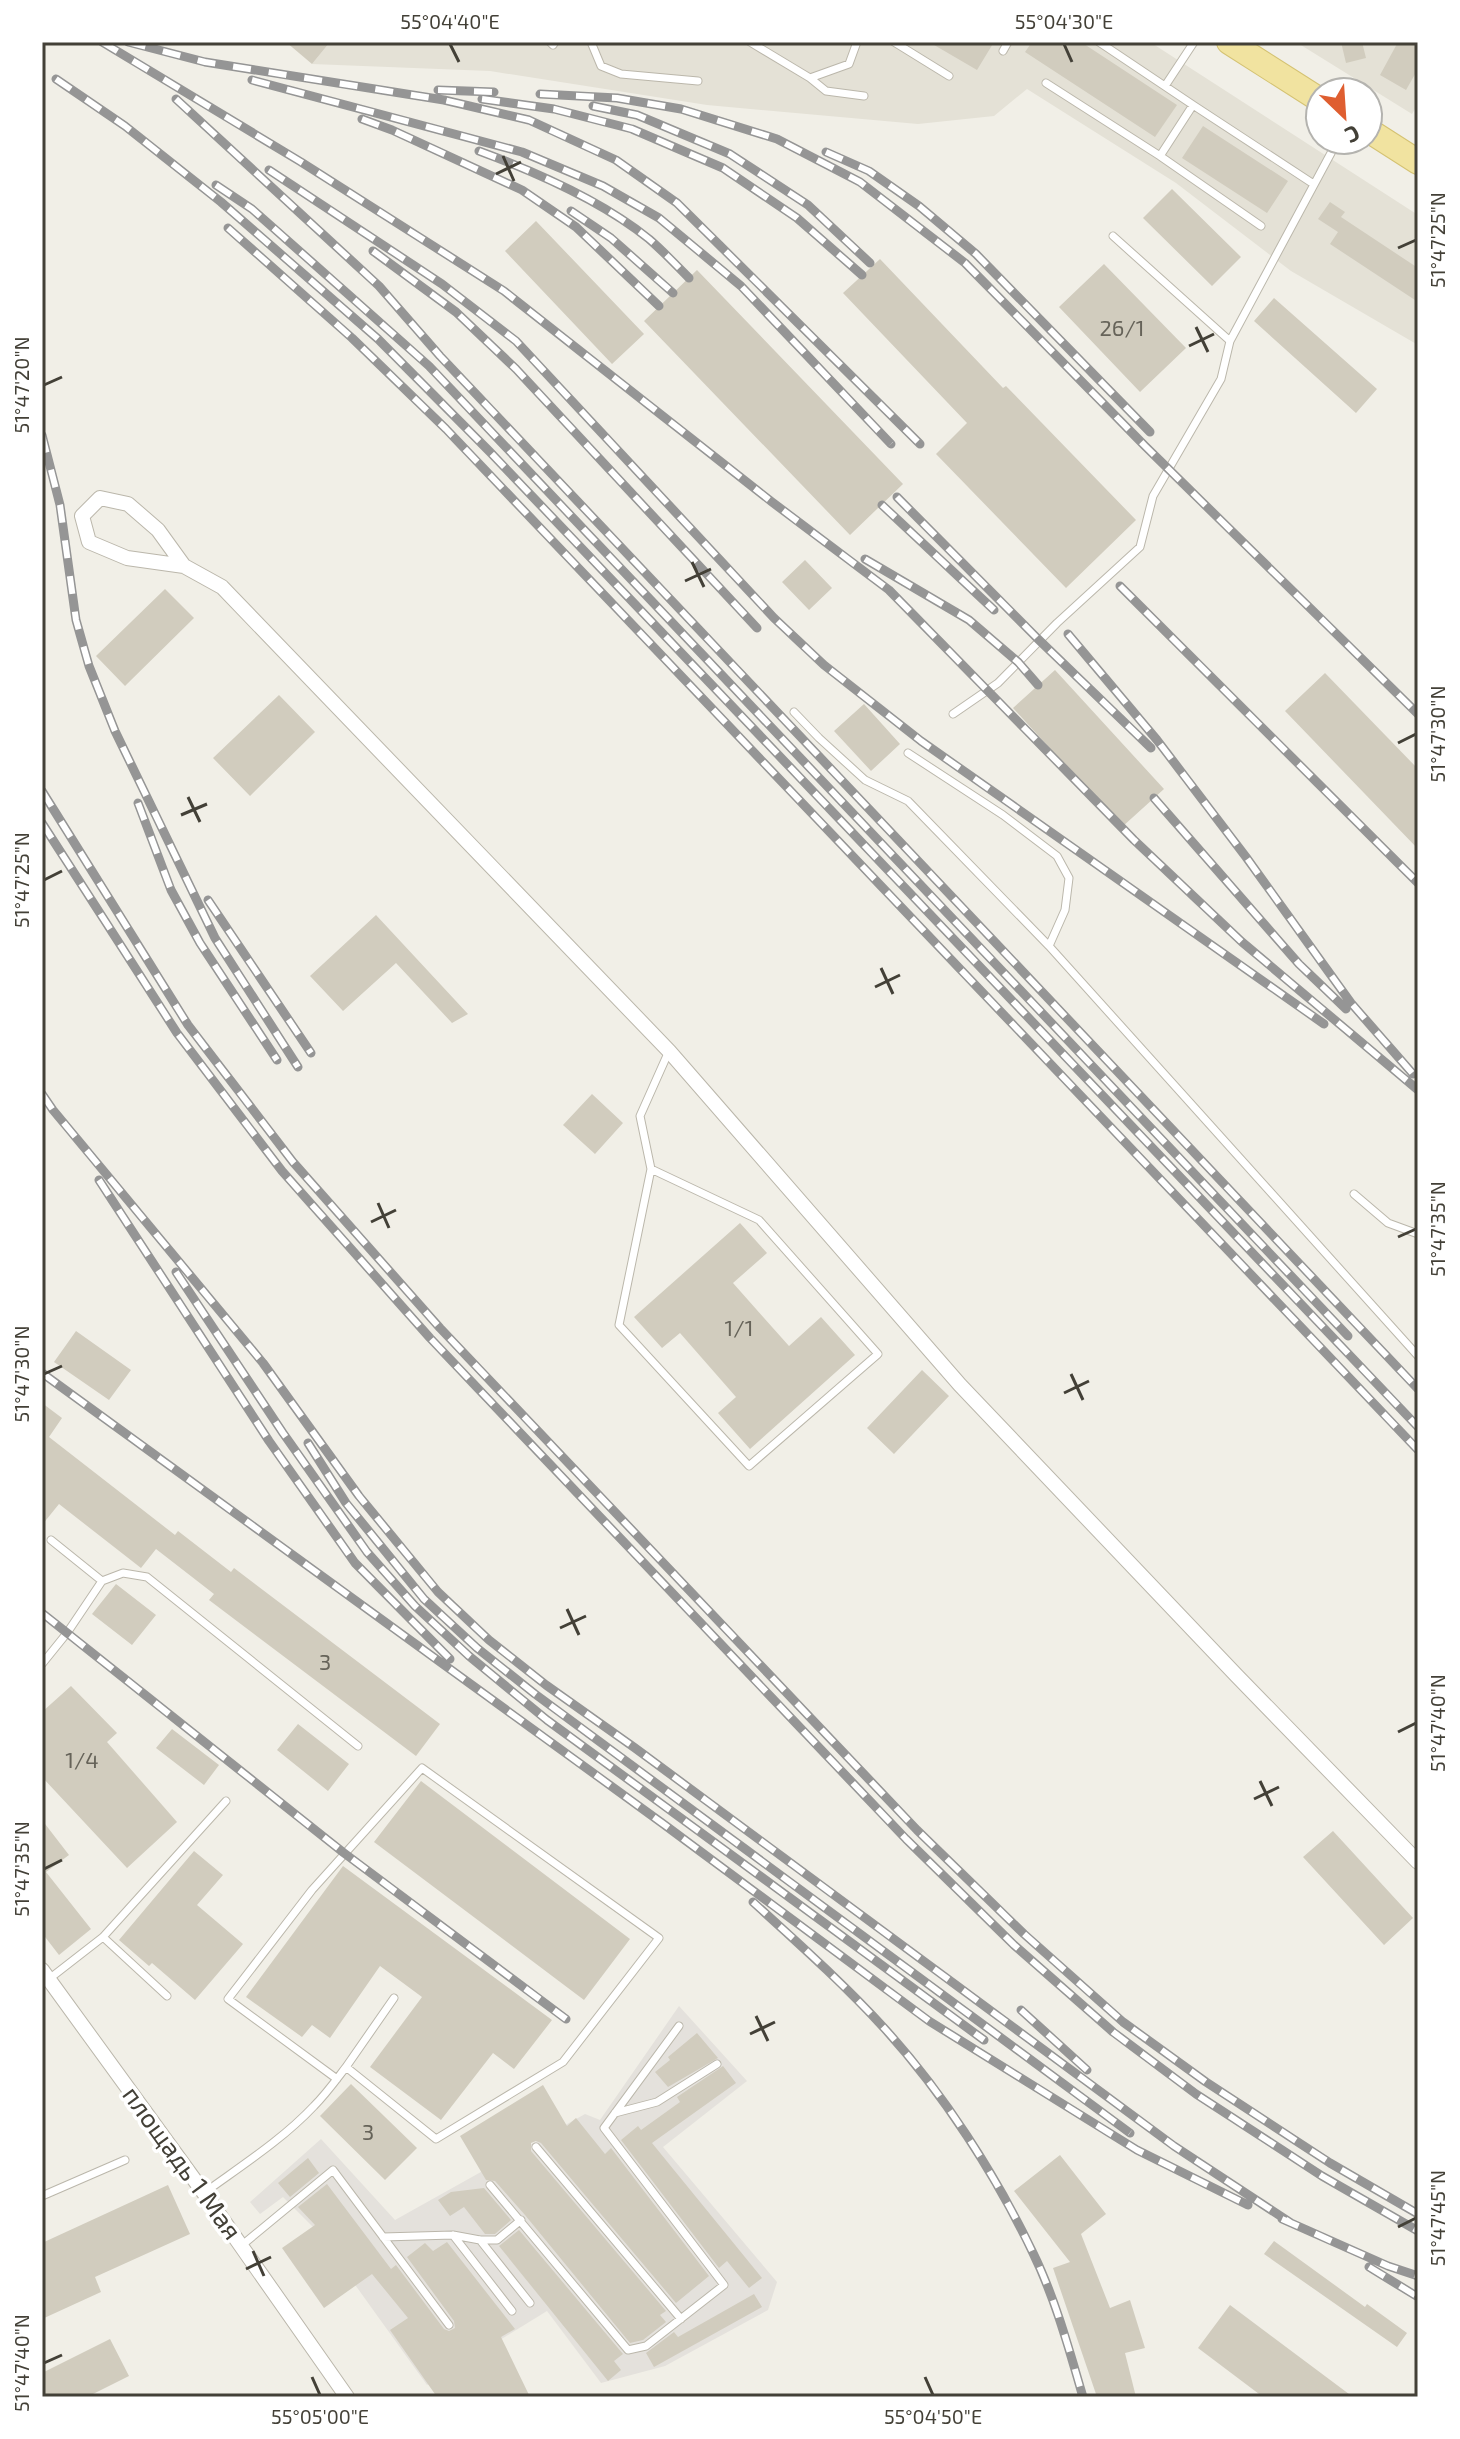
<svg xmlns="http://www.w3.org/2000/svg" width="1460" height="2439" font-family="'Exo 2',sans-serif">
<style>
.residential{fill:#e4e1d6}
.industrial{fill:#e4e1dc}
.building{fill:#d1ccbe}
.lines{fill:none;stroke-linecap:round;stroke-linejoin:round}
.lane-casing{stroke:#bbb7ab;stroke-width:9}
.street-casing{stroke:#bbb7ab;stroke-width:16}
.primary-casing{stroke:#d4c272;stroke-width:26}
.lane{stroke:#fff;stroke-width:7}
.street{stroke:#fff;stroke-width:14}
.primary{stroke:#f1e3a0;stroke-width:24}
.rail-casing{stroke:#959595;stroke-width:9}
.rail{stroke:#fff;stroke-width:6;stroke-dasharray:18;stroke-linecap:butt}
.ticks{fill:none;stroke:#434037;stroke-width:3}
.labels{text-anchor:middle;stroke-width:7;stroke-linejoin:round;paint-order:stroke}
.number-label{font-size:22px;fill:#666359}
.street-label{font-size:26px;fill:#434037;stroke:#fff}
.neatline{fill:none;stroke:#434037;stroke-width:3}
.ticks-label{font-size:20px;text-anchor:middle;fill:#434037}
</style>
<rect width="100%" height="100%" fill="#f1efe7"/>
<!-- residential -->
<path class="residential" d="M330 42H1150L1418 215V345L1291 271 1176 183 1027 89 994 116 918 124 707 105 490 71 312 64Z
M1296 42H1418V104L1412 114Z"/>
<!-- industrial -->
<path class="industrial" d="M679 2006 747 2081 663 2147 777 2282 768 2310 665 2366 601 2383 547 2311 427 2385 315 2229 283 2197 260 2214 250 2202 321 2139 395 2220 585 2114 600 2120Z"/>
<!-- building -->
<path class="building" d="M286 42H330L312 64Z
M929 42H994L977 70Z
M1032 42H1081L1177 105 1155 137 1025 52Z
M1341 42H1362L1366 58 1346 63Z
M1398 42H1418V69L1406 90 1380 75Z
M1203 126 1288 181 1267 213 1182 158Z
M1172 189 1241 257 1212 286 1143 218Z
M1330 202 1345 212 1341 217 1418 268V302L1330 244 1338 232 1318 219Z
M536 221 644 334 612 364 505 251Z
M880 259 1003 388 1006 386 1136 520 1066 588 936 454 967 423 843 293Z
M1104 264 1186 348 1140 392 1059 307Z
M697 270 903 484 850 535 644 321Z
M1274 298 1377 389 1356 413 1254 321Z
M805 560 832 588 809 610 782 582Z
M165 589 194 618 125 686 96 656Z
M1055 670 1164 789 1122 827 1013 708Z
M1325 673 1418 769V849L1285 711Z
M279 695 315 732 250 796 213 758Z
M864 704 900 744 871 771 834 731Z
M376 915 468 1014 452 1023 396 963 343 1011 310 976Z
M592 1094 623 1123 595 1154 563 1125Z
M740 1223 767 1253 733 1283 789 1346 821 1317 855 1355 750 1449 718 1413 736 1397 680 1333 662 1348 634 1317Z
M76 1331 131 1370 109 1400 54 1362Z
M922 1370 949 1396 894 1454 867 1428Z
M42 1403 62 1418 49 1437 175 1535 178 1531 231 1572 234 1568 440 1724 416 1756 209 1600 214 1594 156 1549 141 1568 59 1504 42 1525Z
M116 1584 156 1615 132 1645 92 1614Z
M71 1686 117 1733 107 1742 177 1822 127 1868 42 1777V1712Z
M298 1724 349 1764 328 1791 277 1750Z
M172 1729 219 1765 204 1785 156 1748Z
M421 1781 630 1939 584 2000 374 1842Z
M42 1820 69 1855 46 1872 91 1929 59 1955 42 1933Z
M1333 1831 1413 1918 1384 1945 1303 1857Z
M194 1851 223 1875 197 1905 243 1944 195 2000 152 1963 149 1966 119 1940Z
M343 1866 552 2020 514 2069 493 2053 441 2120 370 2067 422 1997 380 1966 330 2038 312 2025 302 2037 246 1997Z
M697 2033 718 2058 668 2087 655 2072 670 2060 668 2057Z
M723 2066 736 2083 652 2143 762 2278 749 2288 727 2261 719 2268 621 2140 638 2126 641 2130 680 2102 677 2097Z
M351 2084 417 2148 385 2180 320 2116Z
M543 2085 567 2126 576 2118 605 2154 611 2148 709 2276 676 2303 541 2143 536 2141 531 2143V2151L666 2311 660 2315 666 2322 643 2340 630 2343 525 2215 495 2181 486 2180 460 2136Z
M1060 2155 1106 2214 1081 2234 1110 2308 1130 2300 1145 2348 1125 2353 1136 2397H1097L1053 2268 1070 2262 1014 2191Z
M308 2158 319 2173 290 2197 278 2183Z
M327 2184 391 2269 396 2265 444 2329 449 2331 455 2328 454 2321 407 2257 425 2243 433 2251 447 2242 515 2329 501 2337 530 2397H437L390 2330 408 2318 372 2274 324 2308 282 2248 315 2225 298 2207Z
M168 2185 190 2234 95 2277 101 2292 42 2319V2243Z
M484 2188 511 2220 495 2234H485L464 2207 450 2216 438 2200 451 2192Z
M519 2230 623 2354 614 2361 621 2370 608 2381 499 2246Z
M1274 2241 1365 2307 1367 2304 1407 2333 1397 2347 1264 2254Z
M754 2294 762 2307 654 2367 646 2353 674 2332 678 2337Z
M1230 2305 1353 2397H1263L1198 2348Z
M110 2339 129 2376 87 2397H42V2373Z"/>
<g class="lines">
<!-- lane casing -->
<g class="lane-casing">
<path id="lane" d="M550 42 553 45 555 42
M591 42 601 66 621 74 698 81
M750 42 810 78 849 64 857 42
M894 42 949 76
M1099 42 1193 105
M1003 51 1008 42
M810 78 826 91 864 96
M1046 83 1160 156
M1165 86 1194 42
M1261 226 1160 156 1193 105 1312 183
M1113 236 1230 341
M794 712 819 738 865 780 908 801 1049 946 1418 1356
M953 714 998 683 1057 623 1140 547 1153 496 1221 379 1230 341 1338 140
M908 753 1003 815 1057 856 1069 878 1065 910 1049 946
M651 1169 759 1220 878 1354 749 1466 619 1325 651 1169 640 1116 669 1051
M1354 1194 1388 1223 1418 1234
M51 1540 102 1581
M42 1664 67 1633 102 1581 123 1573 147 1577 358 1746
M103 1937 167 1996
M49 1979 103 1937 226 1801
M346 2067 394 1998
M615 2113 657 2102 717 2064
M536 2147 681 2319
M490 2185 628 2350 646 2346 724 2285 604 2128 679 2026
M204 2193C241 2166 282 2140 314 2106 326 2094 336 2080 346 2067L436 2139 563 2062 659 1938 422 1768 312 1890 228 1999 337 2079
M42 2196 125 2160
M453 2235 512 2311
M383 2237 453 2235 480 2240H497L521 2220
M480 2240 530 2303
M241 2246 333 2170 449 2325"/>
</g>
<!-- street casing -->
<g class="street-casing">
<path id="street" d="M184 566 127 558 89 542 82 516 100 498 128 504 158 530 184 566 222 587 669 1051 960 1385 1237 1676 1418 1862
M42 1970 204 2193 347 2397"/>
</g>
<!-- primary casing -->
<g class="primary-casing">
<path id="primary" d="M1229 42 1320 100
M1368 130 1418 162"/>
</g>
<!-- lane -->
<use href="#lane" class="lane"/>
<!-- street -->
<use href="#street" class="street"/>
<!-- primary -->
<use href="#primary" class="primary"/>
<!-- rail casing -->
<g class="rail-casing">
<path id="rail" d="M102 42 301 162 504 291 772 502 889 590 1134 840 1242 942 1418 1090
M128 42 205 62 444 100 529 120 616 160 677 203 920 444
M56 79 125 126 221 202 378 339 490 452 1418 1427
M252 80 522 152 603 186 659 218 741 286 891 444
M438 90 494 92
M540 94 617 98 681 109 777 139 860 182 965 263 1145 446 1418 714
M176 99 379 286 440 356 1418 1389
M482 99 554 109 632 129 723 168 797 218 862 275
M593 106 637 115 730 154 808 205 870 263
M362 119 392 130 522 190 576 227 659 306
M479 151C536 172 602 201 649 239 663 251 676 265 689 278
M826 152 869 171 919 206 976 254 1150 432
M269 170 442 284 516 341 774 618 824 665 921 741 1324 1024
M216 185 252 209 429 366 1348 1336
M571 211 611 238 673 293
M228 228 352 338 446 429 1418 1450
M373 251 456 312 516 369 757 628
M42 435 60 505 76 620 89 666 115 731 215 938 298 1067
M897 497 1039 640 1151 748
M882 505 994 610
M865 559 969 620 1018 662 1038 685
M1120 586 1418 883
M1068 634 1157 740 1246 857 1351 1003 1413 1074
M42 791 188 1025 293 1162 440 1328 917 1830 1024 1934 1123 2022 1206 2082 1330 2163 1418 2214
M1154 798 1299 964 1346 1009
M138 803 171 890 200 943 277 1060
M42 823 177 1033 282 1171 430 1338 906 1839 1014 1945 1113 2032 1196 2094 1322 2176 1418 2231
M208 900 311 1053
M42 1094 53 1110 263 1363 359 1496 438 1592 489 1640 546 1685 635 1748 1174 2146 1291 2223
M99 1180 269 1441 355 1563 450 1659
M176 1272 283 1433 367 1552 415 1606 469 1656 547 1720 984 2040
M42 1373 662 1823 929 2021 1137 2150 1248 2205
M308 1443 346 1503 424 1599 477 1648 535 1694 1130 2133
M42 1613 344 1853 566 2019
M753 1902C798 1943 844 1984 885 2029 943 2093 996 2175 1033 2253 1055 2298 1069 2349 1083 2397
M1021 2010 1087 2070
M1282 2219 1388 2266 1418 2276
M1369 2267 1418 2297"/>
</g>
<!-- rail -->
<use href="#rail" class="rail"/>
</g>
<!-- ticks -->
<path class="ticks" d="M450 44 459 62M1064 44 1072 62M503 156 514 181M496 174 521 162M1398 248 1416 240M1196 327 1208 352M1189 346 1214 334M44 385 62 377M692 562 704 587M685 581 711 569M1398 743 1416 734M188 797 200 822M181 815 207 804M44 880 62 871M881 968 893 994M875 987 900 975M378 1203 389 1228M371 1222 396 1210M1398 1237 1416 1229M44 1374 62 1366M1071 1374 1083 1400M1064 1393 1089 1381M567 1609 579 1635M560 1628 586 1616M1398 1732 1416 1723M1260 1781 1272 1806M1254 1799 1279 1787M44 1869 62 1860M756 2016 768 2041M750 2034 775 2022M1398 2227 1416 2218M253 2251 264 2276M246 2269 271 2257M44 2363 62 2355M312 2377 320 2395M925 2377 933 2395"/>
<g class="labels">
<!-- number labels -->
<g class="number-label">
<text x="1122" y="336">26/1</text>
<text x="739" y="1336">1/1</text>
<text x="325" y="1670">3</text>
<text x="82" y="1768">1/4</text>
<text x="368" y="2140">3</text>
</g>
<!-- street labels -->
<g class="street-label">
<text transform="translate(182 2163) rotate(54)" y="9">площадь 1 Мая</text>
</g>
</g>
<!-- border -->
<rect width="1460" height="2439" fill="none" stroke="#ffffff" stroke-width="88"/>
<!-- north arrow -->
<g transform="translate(1344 116) rotate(155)"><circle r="38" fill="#ffffff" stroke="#b4b3af" stroke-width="2"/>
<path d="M0-6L14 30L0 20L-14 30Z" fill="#df5e30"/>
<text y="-12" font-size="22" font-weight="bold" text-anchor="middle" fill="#434037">С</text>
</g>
<rect x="44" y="44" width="1372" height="2351" class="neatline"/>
<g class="ticks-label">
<text x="450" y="29">55°04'40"E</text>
<text x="1064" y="29">55°04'30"E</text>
<text transform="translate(1438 240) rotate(-90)" y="7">51°47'25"N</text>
<text transform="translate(22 385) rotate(-90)" y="7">51°47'20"N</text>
<text transform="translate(1438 734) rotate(-90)" y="7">51°47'30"N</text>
<text transform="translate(22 880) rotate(-90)" y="7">51°47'25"N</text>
<text transform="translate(1438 1229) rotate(-90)" y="7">51°47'35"N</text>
<text transform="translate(22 1374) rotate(-90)" y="7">51°47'30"N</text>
<text transform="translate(1438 1723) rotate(-90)" y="7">51°47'40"N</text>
<text transform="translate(22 1869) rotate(-90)" y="7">51°47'35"N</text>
<text transform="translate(1438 2218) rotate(-90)" y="7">51°47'45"N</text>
<text transform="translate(22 2363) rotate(-90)" y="7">51°47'40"N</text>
<text x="320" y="2424">55°05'00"E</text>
<text x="933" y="2424">55°04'50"E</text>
</g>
</svg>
